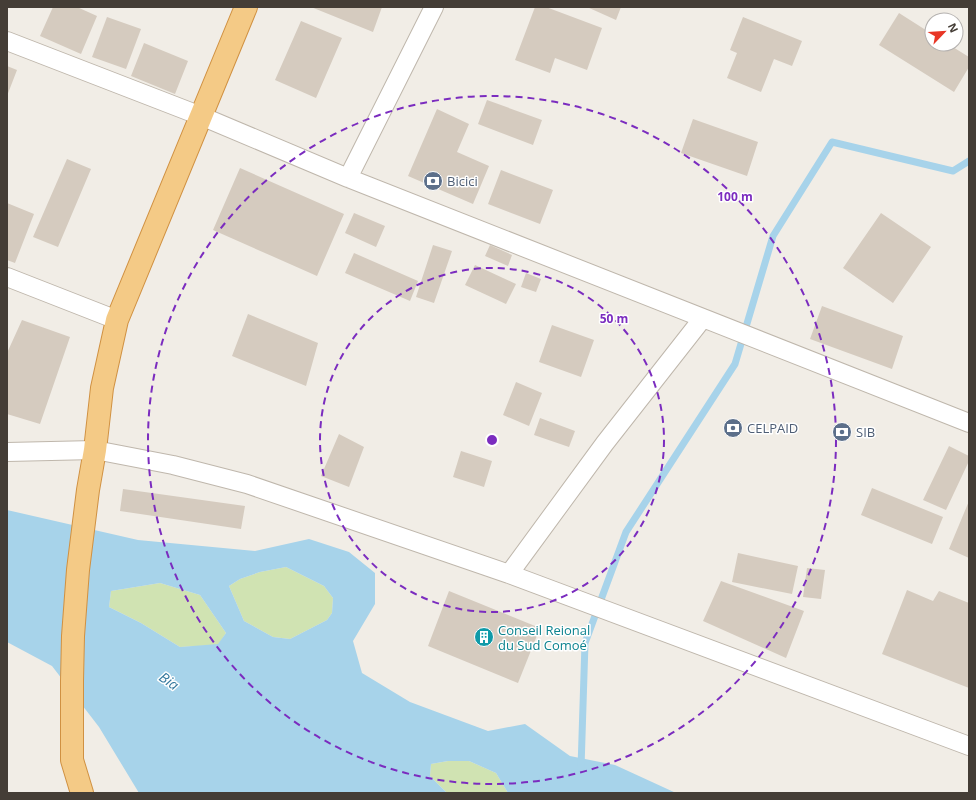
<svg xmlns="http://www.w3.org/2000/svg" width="976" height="800" font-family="'Open Sans',sans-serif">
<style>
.green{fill:#d0e3b2}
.water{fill:#a7d3ea;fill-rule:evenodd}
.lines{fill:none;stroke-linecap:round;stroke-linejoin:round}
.stream{stroke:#a7d3ea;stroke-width:7}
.building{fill:#d5cbbf}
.minor-casing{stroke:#bfb7ac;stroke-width:20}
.trunk-casing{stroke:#d09142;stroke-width:24}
.minor{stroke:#fff;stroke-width:18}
.trunk{stroke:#f4ca86;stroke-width:22}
.ring{fill:none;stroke:#7b2cbf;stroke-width:2;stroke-dasharray:7 5}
.labels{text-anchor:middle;stroke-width:3;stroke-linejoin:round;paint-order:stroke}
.service-label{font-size:13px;fill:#4e5e75;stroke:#fff;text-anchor:start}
.culture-label{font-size:13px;fill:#0d838f;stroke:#fff;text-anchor:start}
.water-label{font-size:14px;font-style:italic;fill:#367a9f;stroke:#fff}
.centre{fill:#7b2cbf;stroke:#fff;stroke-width:2}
.ring-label{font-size:12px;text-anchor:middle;font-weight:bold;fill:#7b2cbf;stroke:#fff;stroke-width:3;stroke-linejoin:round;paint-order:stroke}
</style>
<rect width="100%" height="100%" fill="#f1ede6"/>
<!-- green -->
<path class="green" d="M286 567 324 586 333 598 332 613 327 620 290 639 273 637 244 621 229 586 240 579 260 572Z
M160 583 200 595 226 633 218 645 180 647 141 623 109 607 111 591Z
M448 761H469L496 773 508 793H447L430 776 431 764Z"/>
<!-- water -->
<path class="water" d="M7 510 138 540 255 551 309 539 349 552 375 573V604L353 641 362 673 410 702 488 731 525 724 570 756 615 765 676 793H508L496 773 469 761H448L431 764 430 776 447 793H139L99 727 52 666 7 642ZM286 567 324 586 333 598 332 613 327 620 290 639 273 637 244 621 229 586 240 579 260 572ZM160 583 200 595 226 633 218 644 180 647 141 623 109 607 111 591Z"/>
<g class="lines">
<!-- stream -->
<path class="stream" d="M581 768 585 643 626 532 735 364 773 236 832 142 953 171 969 161"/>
</g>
<!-- building -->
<path class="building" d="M53 7H77L97 16 81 54 40 36Z
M311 7H382L373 32Z
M535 7H546L602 28 587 70 555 58 550 73 515 60Z
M587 7H621L616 20Z
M899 13 932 34V44H948L969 57V67L954 92 879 45Z
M107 17 141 29 126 69 92 57Z
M743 17 802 41 792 66 774 59 761 92 727 78 737 53 730 50Z
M301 21 342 38 316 98 275 80Z
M144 43 188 61 175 94 131 76Z
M7 66 17 70 7 96Z
M487 100 542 120 533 145 478 124Z
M437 109 469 124 457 152 489 166 473 204 408 176Z
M693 119 758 142 747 176 681 153Z
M67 159 91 169 58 247 33 237Z
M240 168 344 214 317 276 213 230Z
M501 170 553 190 540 224 488 204Z
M7 203 34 214 15 263 7 260Z
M354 213 385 226 376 247 345 233Z
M881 213 931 247 893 303 843 268Z
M433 245 452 251 434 303 416 297Z
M490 245 512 255 508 266 485 256Z
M354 253 418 281 410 301 345 273Z
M475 265 516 284 506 304 465 285Z
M526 273 541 279 536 292 521 287Z
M822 306 903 336 892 369 810 339Z
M248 314 318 343 306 386 232 356Z
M22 320 70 337 40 424 7 414V353Z
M552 325 594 340 581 377 539 362Z
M516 382 542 393 529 426 503 415Z
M540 418 575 431 569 447 534 435Z
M339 434 364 447 349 487 321 476Z
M949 446 969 456V461L946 510 923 500Z
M461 451 492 461 484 487 453 477Z
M872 488 943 517 932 544 861 515Z
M123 489 245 506 241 529 120 511Z
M969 501V558L949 549Z
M738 553 798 566 792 594 732 582Z
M807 568 825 570 821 599 803 597Z
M721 581 804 611 786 658 703 621Z
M907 590 933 601 939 591 969 603V688L882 654Z
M449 591 540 628 518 683 428 646Z"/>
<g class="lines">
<!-- minor casing -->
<g class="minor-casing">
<path id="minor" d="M7 41 201 116 348 178 969 423
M348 178 434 7
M7 277 117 320
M7 452 95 450 173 465 247 484 509 574 969 746
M509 574 605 443 703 318"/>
</g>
<!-- trunk casing -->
<g class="trunk-casing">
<path id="trunk" d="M82 793 72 760V681L73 636 78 570 88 490 95 450 102 388 117 320 246 7"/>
</g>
<!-- minor -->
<use href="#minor" class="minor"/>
<!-- trunk -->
<use href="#trunk" class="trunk"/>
</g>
<!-- distance rings -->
<g class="ring">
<circle cx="492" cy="440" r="172"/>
<circle cx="492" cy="440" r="344"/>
</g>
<!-- icons -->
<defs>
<g id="bank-disc" transform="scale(1)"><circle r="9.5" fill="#5c6f8a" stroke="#fff"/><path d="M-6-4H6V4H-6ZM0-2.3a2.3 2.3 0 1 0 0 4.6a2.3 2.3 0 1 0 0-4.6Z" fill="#fff"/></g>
<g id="building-disc" transform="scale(1)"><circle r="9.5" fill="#0f9aa8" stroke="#fff"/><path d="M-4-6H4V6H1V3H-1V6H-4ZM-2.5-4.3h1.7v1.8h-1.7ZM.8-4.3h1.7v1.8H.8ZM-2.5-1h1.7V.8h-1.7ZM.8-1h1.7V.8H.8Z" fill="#fff"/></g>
</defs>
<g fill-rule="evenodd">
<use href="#bank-disc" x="433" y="181"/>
<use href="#bank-disc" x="733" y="428"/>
<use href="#bank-disc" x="842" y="432"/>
<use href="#building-disc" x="484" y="637"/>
</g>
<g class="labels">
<!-- service labels -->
<g class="service-label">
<text x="447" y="186">Bicici</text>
<text x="747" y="433">CELPAID</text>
<text x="856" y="437">SIB</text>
</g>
<!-- culture labels -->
<g class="culture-label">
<text x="498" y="635">Conseil Reional<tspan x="498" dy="15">du Sud Comoé</tspan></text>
</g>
<!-- water labels -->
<g class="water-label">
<text transform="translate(169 681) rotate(35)" y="5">Bia</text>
</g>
</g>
<circle cx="492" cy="440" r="6" class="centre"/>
<g class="ring-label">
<text x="735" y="201">100 m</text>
<text x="614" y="323">50 m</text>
</g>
<!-- border -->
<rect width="976" height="800" fill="none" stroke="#443d36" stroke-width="16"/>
<!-- north arrow -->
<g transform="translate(944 32) rotate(65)"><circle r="19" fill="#ffffff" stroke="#b4b1af"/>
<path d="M0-3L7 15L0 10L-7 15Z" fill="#e83626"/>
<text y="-6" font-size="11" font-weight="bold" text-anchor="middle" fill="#443d36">N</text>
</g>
</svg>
